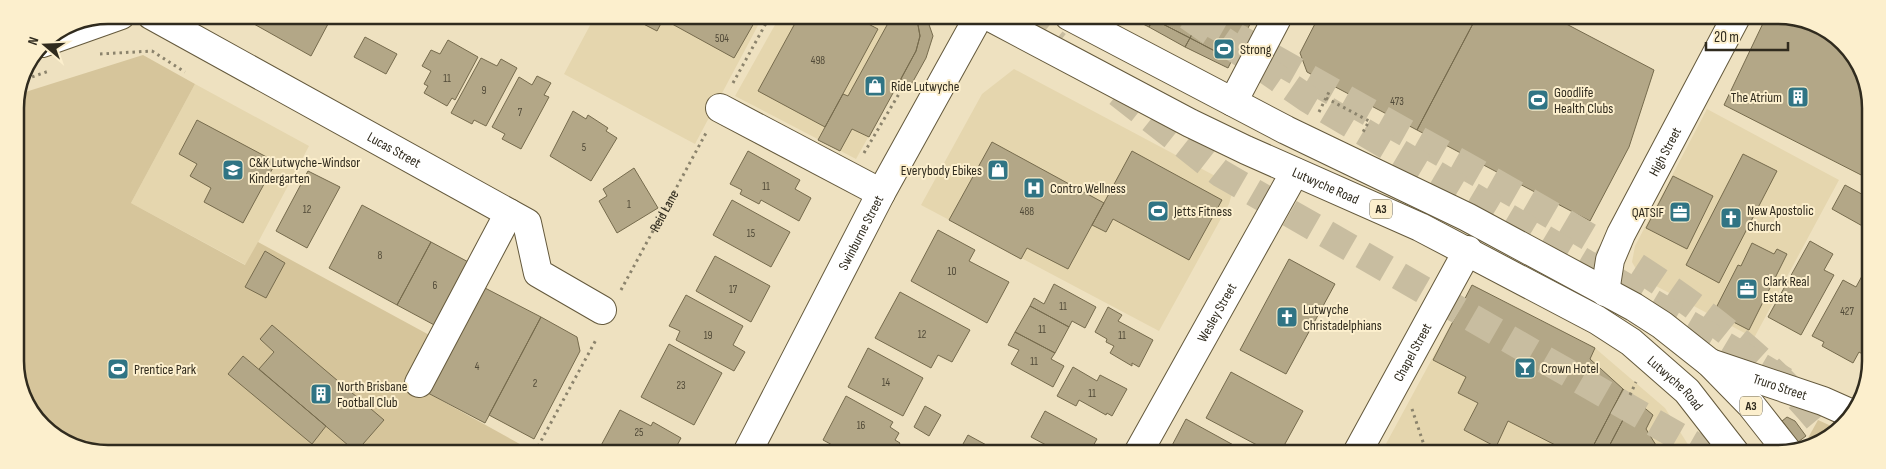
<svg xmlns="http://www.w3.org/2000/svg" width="1886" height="469" font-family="'Sofia Sans Condensed',sans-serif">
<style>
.built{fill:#e5d6ae}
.green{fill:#d6c59b}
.building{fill:#b3a787;stroke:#766b4d}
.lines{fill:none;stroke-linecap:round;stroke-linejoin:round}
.minor-tunnel{stroke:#c8bda0;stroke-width:28;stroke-dasharray:28 14;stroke-linecap:butt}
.highway-tunnel{stroke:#c8bda0;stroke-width:28;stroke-dasharray:28 14;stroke-linecap:butt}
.minor-casing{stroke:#64593c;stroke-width:30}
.highway-casing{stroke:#64593c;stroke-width:30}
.path{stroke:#8b836c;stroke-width:3;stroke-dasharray:2.5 4;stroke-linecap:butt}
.minor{stroke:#fff;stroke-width:28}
.highway{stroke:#fff;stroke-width:28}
.labels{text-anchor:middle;stroke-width:4;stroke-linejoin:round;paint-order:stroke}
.number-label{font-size:11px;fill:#514a38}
.shield{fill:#fcefcd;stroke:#6d6652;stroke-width:1}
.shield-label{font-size:12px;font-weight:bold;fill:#302b1e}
.poi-label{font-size:14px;fill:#302b1e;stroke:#fcefcd;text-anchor:start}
.street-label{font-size:14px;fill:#302b1e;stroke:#fcefcd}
.rim{fill:none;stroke:#302b1e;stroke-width:2.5}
</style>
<rect width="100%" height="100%" fill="#eee1c0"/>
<!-- built -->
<path class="built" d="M595 16H763L695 144 564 74Z
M780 16H909L918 25 916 51 856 159 735 96Z
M1014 69 1234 186 1229 204 1159 331 921 205 982 94Z
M195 84 309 146 246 265 131 203Z
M1707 109 1839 180 1754 338 1641 278 1632 262 1635 246Z
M1472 285 1595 348 1665 408 1694 454 1381 453Z"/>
<!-- green -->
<path class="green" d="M143 55 195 84 131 203 245 265 258 242 433 337 426 392 536 453 90 452 42 427 17 379 15 102 19 94Z
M1818 420 1840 430 1812 442 1808 438Z"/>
<!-- building -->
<path class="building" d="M259 15H311L328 24 311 56 254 24Z
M628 16H665L657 31Z
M665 16H758L734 58 663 19Z
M799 16H853L878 29 825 127 758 91Z
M892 16H909L918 25 920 36 916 51 869 137 852 129 840 151 818 140 843 94 848 96Z
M909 16H926L933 36 926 58 911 85 901 79 916 51 920 36 918 25Z
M1127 16H1148L1153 19 1149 27Z
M1154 16H1201L1190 38 1153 19Z
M1201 16H1254L1232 60 1190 38Z
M1319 16H1477L1417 130 1307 72 1300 53Z
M1477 16 1553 17 1654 70 1629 147 1590 221 1417 130Z
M1766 17H1796L1844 42 1869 90V179L1724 105Z
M1153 19 1190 38 1185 47 1149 27Z
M365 37 397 54 386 74 354 57Z
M1190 38 1232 60 1228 68 1185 47Z
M448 40 478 57 455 100 452 98 447 106 424 93 428 86 424 84 431 71 422 66 431 50 440 54Z
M481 58 497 66 501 59 517 68 486 126 474 120 472 124 451 113Z
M537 76 551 83 544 95 549 97 521 149 502 139 505 134 492 127 519 77 532 85Z
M573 111 586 119 588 115 608 128 606 131 617 138 591 181 550 156Z
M197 120 276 162 243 223 204 202 211 188 190 176 197 164 179 154Z
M992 142 1104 203 1068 269 1027 248 1021 259 949 220Z
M748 151 800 180 795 189 811 198 799 221 761 200 759 204 740 194 742 190 730 184Z
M1132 151 1222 200 1189 260 1113 219 1106 232 1092 225Z
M1743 154 1777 171 1719 283 1686 265Z
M634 168 658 208 617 233 599 201 607 196 603 189Z
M308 171 340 187 307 248 276 231Z
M1673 176 1713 196 1687 249 1646 228Z
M1845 185 1869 198V223L1866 228 1832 209Z
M732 200 790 232 771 267 713 235Z
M362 205 431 242 397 305 329 268Z
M938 230 975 250 969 261 1009 282 987 323 911 281Z
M1810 241 1833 254 1824 270 1834 275 1801 335 1768 317Z
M431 242 472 264 438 327 397 305Z
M1752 243 1774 254 1777 249 1787 254 1749 330 1714 312 1738 265 1741 266Z
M265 251 285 263 266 298 245 287Z
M715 256 770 286 751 322 696 291Z
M1289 259 1335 284 1286 374 1240 350Z
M1862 276 1869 280V358L1859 352 1853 363 1822 346 1824 342 1812 336 1843 280 1856 287Z
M1054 284 1096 307 1085 328 1072 321 1069 327 1030 306 1034 298 1044 304Z
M1472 285 1595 348 1590 359 1623 389 1589 454H1573L1508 421 1496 447 1464 430 1478 403 1458 393 1466 377 1433 360Z
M485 288 541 317 485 423 426 392Z
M900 292 970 330 952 362 938 355 931 368 875 338Z
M686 295 743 326 733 345 745 352 734 371 676 340 680 331 669 326Z
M1030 306 1069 327 1055 353 1015 332Z
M1108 307 1122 315 1118 321 1153 340 1139 367 1132 363V366L1110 353 1114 346 1106 342 1107 339 1095 332Z
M541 317 577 337 580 351 534 439 489 415Z
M272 325 384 420 356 452 259 369 274 352 260 339Z
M1015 332 1055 353 1051 359 1064 366 1053 387 1011 364 1019 350 1008 345Z
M669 344 722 373 694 425 641 397Z
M868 348 923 378 903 416 848 387Z
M243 356 326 426 312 444 228 374Z
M1073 367 1097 381 1100 375 1127 389 1112 416 1107 413 1106 415 1079 400 1076 406 1057 396Z
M1231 372 1303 411 1280 453H1272L1206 418Z
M1623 389 1634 399 1605 454H1589Z
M846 396 893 422 890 427 899 433 895 440 900 443 895 453H847L823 440Z
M1634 399 1653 415 1646 429 1659 450 1658 454H1605Z
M925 406 941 415 929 436 914 427Z
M620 410 651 426 653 422 681 438 673 453H597Z
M1045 411 1097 439 1089 453H1061L1031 437Z
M1787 417 1795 421 1806 436 1798 442 1782 421Z
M1186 419 1248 453H1168Z
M968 435 1001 453H958Z"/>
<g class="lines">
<!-- minor-tunnel -->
<path class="minor-tunnel" d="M1199 16C1289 67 1379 118 1469 168 1596 240 1739 317 1830 435"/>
<!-- highway-tunnel -->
<path class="highway-tunnel" d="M1021 16 1057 45
M1188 16 1308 99 1788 383
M1118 93 1220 173 1709 454"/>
<!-- minor casing -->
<g class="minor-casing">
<g id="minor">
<path id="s2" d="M151 15 527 223 538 273 602 310"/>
<path d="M42 43 121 15"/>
<path d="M1233 102 1278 16"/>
<path d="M720 108 881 193"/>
<path id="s3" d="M1605 292 1610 260 1621 234 1736 17"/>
<path id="s4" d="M1710 363 1823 401 1850 413"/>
<path d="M419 383 509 213"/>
<path id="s5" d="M747 453 881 193 979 16"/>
<path id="s6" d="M1138 453 1295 172"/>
<path id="s7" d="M1357 453 1468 250"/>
</g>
</g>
<!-- highway casing -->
<g class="highway-casing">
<g id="highway">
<path id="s8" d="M988 16 1190 123 1246 150 1420 227 1597 320 1631 342 1687 391 1736 454"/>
<path d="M1069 16 1286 130 1467 217 1634 307 1662 325 1710 363 1751 405 1788 452"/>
</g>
</g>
<!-- path -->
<g class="path">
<path d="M100 54 152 51 185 72"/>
<path d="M26 79 49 71"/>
<path d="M733 83 770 16"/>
<path d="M1326 98 1369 121 1362 134"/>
<path d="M1319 112 1329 92"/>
<path d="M864 153 906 82"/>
<path id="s1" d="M621 290 706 133"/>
<path d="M1630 395 1636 382"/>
<path d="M1412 409 1426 451"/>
<path d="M535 452 597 338"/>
</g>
<!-- minor -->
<use href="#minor" class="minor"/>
<!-- highway -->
<use href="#highway" class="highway"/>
</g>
<!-- icons -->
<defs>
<g id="stadium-square" transform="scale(1.125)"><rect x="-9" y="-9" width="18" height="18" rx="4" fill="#307484" stroke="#fcefcd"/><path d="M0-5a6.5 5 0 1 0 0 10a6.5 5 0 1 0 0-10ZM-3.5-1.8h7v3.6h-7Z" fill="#fff"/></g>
<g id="shop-square" transform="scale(1.125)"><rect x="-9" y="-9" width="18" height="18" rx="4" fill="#307484" stroke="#fcefcd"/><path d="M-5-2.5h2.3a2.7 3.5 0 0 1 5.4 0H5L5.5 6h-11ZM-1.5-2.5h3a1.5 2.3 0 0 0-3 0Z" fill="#fff"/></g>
<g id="building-square" transform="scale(1.125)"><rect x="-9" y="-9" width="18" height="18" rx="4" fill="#307484" stroke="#fcefcd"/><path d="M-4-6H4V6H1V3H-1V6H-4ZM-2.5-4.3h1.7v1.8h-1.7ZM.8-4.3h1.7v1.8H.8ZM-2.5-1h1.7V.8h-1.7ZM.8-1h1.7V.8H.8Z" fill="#fff"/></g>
<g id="school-square" transform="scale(1.125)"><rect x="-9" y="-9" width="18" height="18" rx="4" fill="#307484" stroke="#fcefcd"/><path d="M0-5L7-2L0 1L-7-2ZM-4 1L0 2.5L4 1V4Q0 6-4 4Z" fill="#fff"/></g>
<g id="hospital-square" transform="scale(1.125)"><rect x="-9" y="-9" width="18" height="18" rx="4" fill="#307484" stroke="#fcefcd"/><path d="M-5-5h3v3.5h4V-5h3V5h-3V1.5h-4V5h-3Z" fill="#fff"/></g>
<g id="office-square" transform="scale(1.125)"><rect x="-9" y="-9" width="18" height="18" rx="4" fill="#307484" stroke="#fcefcd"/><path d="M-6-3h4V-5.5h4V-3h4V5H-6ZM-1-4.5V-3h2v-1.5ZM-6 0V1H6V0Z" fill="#fff"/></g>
<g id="church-square" transform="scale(1.125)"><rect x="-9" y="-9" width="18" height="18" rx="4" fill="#307484" stroke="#fcefcd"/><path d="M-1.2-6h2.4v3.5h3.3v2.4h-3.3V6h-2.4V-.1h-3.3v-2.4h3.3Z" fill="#fff"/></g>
<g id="bar-square" transform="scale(1.125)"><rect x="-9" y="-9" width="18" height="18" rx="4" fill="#307484" stroke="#fcefcd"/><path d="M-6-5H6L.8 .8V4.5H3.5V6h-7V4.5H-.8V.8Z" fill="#fff"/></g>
</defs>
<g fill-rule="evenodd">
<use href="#stadium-square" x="1224" y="49"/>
<use href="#shop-square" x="875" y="86"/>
<use href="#building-square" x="1798" y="97"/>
<use href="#stadium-square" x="1538" y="100"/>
<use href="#school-square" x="233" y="170"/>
<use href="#shop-square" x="998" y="170"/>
<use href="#hospital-square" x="1034" y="188"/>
<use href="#stadium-square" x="1158" y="211"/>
<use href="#office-square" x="1680" y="212"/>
<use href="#church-square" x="1731" y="218"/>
<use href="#office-square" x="1747" y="289"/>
<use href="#church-square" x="1287" y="317"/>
<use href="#bar-square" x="1525" y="368"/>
<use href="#stadium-square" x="118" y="369"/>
<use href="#building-square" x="321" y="394"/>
</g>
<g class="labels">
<!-- number labels -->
<g class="number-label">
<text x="722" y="42">504</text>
<text x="818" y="64">498</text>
<text x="447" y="82">11</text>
<text x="484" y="94">9</text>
<text x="1397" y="105">473</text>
<text x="520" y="116">7</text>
<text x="584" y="151">5</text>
<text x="766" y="190">11</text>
<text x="629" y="208">1</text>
<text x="307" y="213">12</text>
<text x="1027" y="215">488</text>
<text x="751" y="237">15</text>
<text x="380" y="259">8</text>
<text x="952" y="275">10</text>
<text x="435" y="289">6</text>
<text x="733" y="293">17</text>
<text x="1063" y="310">11</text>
<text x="1847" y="315">427</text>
<text x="1042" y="333">11</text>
<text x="922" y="338">12</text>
<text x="708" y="339">19</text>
<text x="1122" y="339">11</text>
<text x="1034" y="365">11</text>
<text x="477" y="370">4</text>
<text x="886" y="386">14</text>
<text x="535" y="387">2</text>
<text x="681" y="389">23</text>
<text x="1092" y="397">11</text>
<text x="861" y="429">16</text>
<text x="639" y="436">25</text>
</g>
<!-- shield labels -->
<g class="shield">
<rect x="1370" y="199.5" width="22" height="19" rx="4"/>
<rect x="1740" y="396.5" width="22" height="19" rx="4"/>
</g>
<g class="shield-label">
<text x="1381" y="213">A3</text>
<text x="1751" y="410">A3</text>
</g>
<!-- poi labels -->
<g class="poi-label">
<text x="1240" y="54">Strong</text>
<text x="891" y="91">Ride Lutwyche</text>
<text x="1554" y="97">Goodlife<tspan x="1554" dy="16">Health Clubs</tspan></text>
<text x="1782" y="102" text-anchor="end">The Atrium</text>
<text x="249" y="167">C&amp;K Lutwyche-Windsor<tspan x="249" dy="16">Kindergarten</tspan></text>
<text x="982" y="175" text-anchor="end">Everybody Ebikes</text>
<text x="1050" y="193">Contro Wellness</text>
<text x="1747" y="215">New Apostolic<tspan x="1747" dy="16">Church</tspan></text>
<text x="1174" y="216">Jetts Fitness</text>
<text x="1664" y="217" text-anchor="end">QATSIF</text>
<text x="1763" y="286">Clark Real<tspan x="1763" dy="16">Estate</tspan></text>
<text x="1303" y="314">Lutwyche<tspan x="1303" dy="16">Christadelphians</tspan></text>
<text x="1541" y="373">Crown Hotel</text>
<text x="134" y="374">Prentice Park</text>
<text x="337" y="391">North Brisbane<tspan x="337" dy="16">Football Club</tspan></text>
</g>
<!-- street labels -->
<g class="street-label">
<text dy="5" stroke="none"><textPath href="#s2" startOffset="278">Lucas Street</textPath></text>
<text dy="5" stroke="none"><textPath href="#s3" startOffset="154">High Street</textPath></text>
<text dy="5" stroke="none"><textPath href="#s8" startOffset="378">Lutwyche Road</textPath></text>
<text dy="5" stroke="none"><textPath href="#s1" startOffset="90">Reid Lane</textPath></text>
<text dy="5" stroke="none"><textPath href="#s5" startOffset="248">Swinburne Street</textPath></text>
<text dy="5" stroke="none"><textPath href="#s6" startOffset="161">Wesley Street</textPath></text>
<text dy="5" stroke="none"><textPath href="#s7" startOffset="115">Chapel Street</textPath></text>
<text dy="5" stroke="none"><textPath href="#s8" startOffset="782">Lutwyche Road</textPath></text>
<text dy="5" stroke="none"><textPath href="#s4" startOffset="74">Truro Street</textPath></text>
</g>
</g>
<!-- crop -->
<path d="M0 0H1886V469H0ZM108 24H1778A84 84 0 0 1 1862 108V361A84 84 0 0 1 1778 445H108A84 84 0 0 1 24 361V108A84 84 0 0 1 108 24Z" fill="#fcefcd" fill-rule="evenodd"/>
<path class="rim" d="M108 24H1778A84 84 0 0 1 1862 108V361A84 84 0 0 1 1778 445H108A84 84 0 0 1 24 361V108A84 84 0 0 1 108 24Z"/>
<!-- north arrow -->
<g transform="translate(45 45) rotate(289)" stroke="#fcefcd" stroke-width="4" paint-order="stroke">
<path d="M0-4L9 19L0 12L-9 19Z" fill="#302b1e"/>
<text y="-8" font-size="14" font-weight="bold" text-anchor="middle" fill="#302b1e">N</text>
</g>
<!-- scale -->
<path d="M1706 42v8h82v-8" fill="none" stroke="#302b1e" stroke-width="2.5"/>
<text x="1714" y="42" font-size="15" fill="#302b1e" stroke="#fcefcd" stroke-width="4" paint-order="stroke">20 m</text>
</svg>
